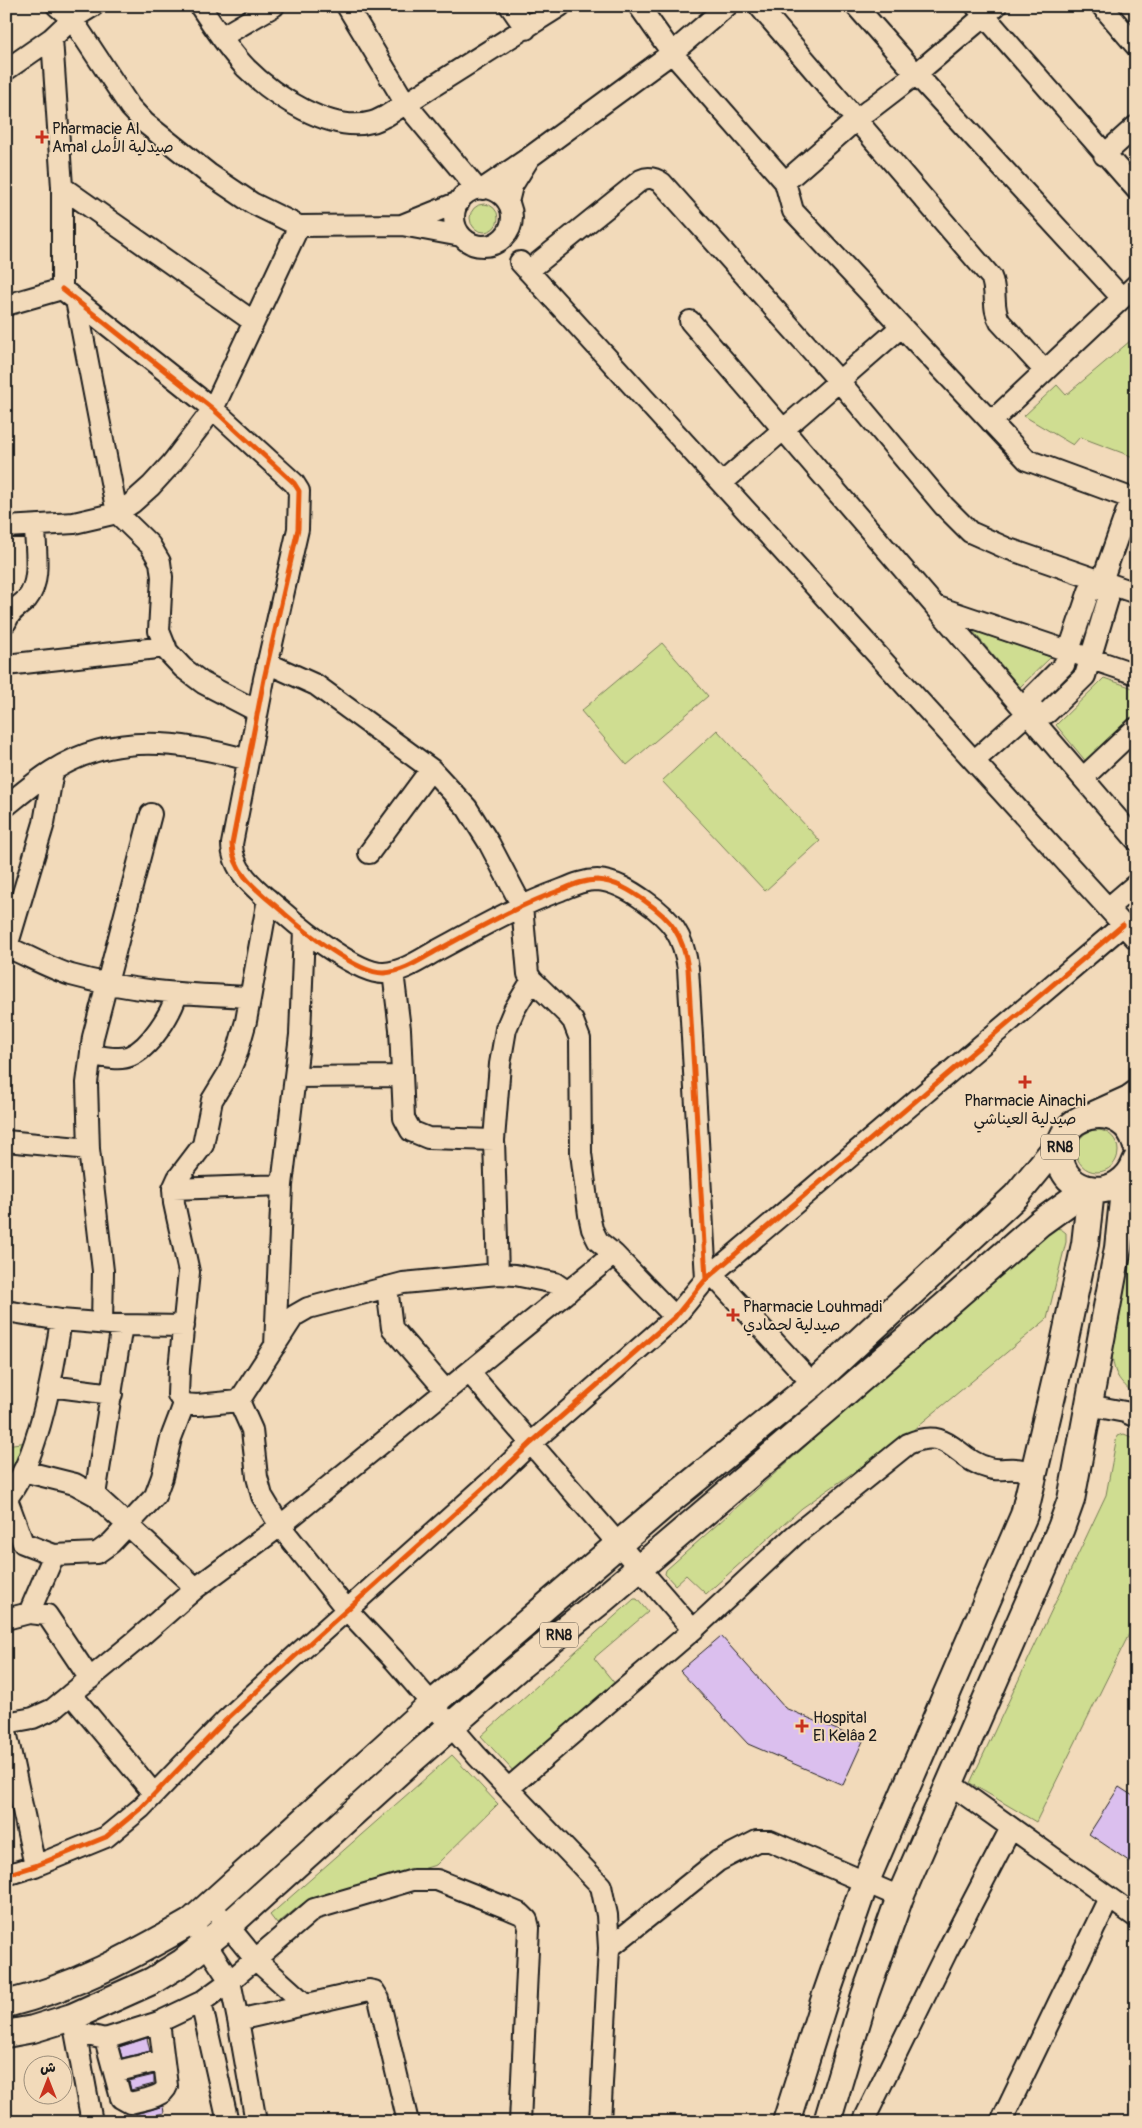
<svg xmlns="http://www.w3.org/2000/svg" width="1142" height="2128" font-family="Pangolin,'Playpen Sans Arabic',sans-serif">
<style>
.green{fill:#cfdd91;stroke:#767c56}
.building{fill:#dbbfee;stroke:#1c1c1c}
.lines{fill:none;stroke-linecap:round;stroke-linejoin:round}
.minor-casing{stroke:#1c1c1c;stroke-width:24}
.major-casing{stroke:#1c1c1c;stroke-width:30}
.minor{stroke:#f2daba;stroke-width:20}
.major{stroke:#f2daba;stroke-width:26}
.cycleway-casing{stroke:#f2daba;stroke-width:8}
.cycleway{stroke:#e8590c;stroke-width:5}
.poi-dot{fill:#c8321e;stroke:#f2daba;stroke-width:2}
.labels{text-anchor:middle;stroke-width:4;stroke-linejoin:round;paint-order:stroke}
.shield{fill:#f2daba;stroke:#5c554b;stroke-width:1}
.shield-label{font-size:15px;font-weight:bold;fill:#1c1c1c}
.poi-label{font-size:16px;fill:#1c1c1c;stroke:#f2daba;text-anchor:start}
</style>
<rect width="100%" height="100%" fill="#f2daba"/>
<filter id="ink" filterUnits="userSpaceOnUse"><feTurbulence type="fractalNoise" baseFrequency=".02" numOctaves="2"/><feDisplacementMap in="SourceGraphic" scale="10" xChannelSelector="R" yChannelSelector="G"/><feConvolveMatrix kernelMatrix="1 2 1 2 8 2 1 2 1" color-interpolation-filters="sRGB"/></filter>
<g filter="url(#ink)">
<!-- green -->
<path class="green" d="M470 218a14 14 0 1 1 28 0a14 14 0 1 1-28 0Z
M1136 336V458L1080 437 1073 445 1024 416 1057 385 1066 395Z
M972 630 1051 657 1020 687Z
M662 643 708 696 627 765 581 711Z
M1104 678 1136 689V721L1088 764 1056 725Z
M717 730 820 841 765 891 662 781Z
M1076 1151a21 21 0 1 1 42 0a21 21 0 1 1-42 0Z
M1055 1228 1061 1229 1066 1233V1242L1047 1319 907 1435 802 1508 706 1594 686 1575 675 1585 665 1574 666 1570 1049 1230Z
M1136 1233V1395C1118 1381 1113 1373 1112 1351Z
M1124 1434 1136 1439V1620L1036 1822 970 1783 1106 1495 1117 1436Z
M27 1442 6 1487V1445Z
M634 1599H637L648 1612 594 1658 616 1685 515 1773 481 1736Z
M452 1755 498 1804 436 1865 302 1904 277 1924 270 1915Z"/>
<!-- building -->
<path class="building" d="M721 1636 785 1708 863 1741 843 1785 748 1744 680 1671Z
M1119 1787 1136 1798V1866L1089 1834Z
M147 2038 150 2051 122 2058 119 2047Z
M154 2075V2084L131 2090 129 2081Z
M163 2106 164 2113 137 2119 136 2114Z"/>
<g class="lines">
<!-- minor casing -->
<g class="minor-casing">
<path id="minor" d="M57 6 72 19 130 107 145 123 209 174 252 203 299 226 402 225 461 236
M200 6C214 27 228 49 246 68 273 95 331 134 372 122 377 121 381 118 386 116L560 6
M347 6 406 104 477 189
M510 6 526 29
M639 6 672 53 785 182 793 211 1027 460 1136 500
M759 6 991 277C998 292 991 307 1000 322L1045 371
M856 6 916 74 1122 298
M976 6 1136 189
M1102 6 1136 46
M221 37 274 6
M6 70 52 38 72 19 93 6
M1104 155 1136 126
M530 157 672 53 727 6
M785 182 856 120 916 74 996 6
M62 187 254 322
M454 217a29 29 0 1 1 58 0a29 29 0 1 1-58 0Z
M483 189 530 157 512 186 508 202
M402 225 459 202
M520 262 1136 939
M528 271 641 180C649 176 655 178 662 183L839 381 944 506 970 532 1006 548 1136 593
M62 289 213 409 294 483 299 491 298 529 264 679 232 844C232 875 264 895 285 914 304 931 358 974 384 973 403 972 420 960 436 951 477 929 517 906 561 890 573 885 584 880 597 880 615 881 631 891 645 901 672 920 683 935 688 968L706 1279
M76 300 117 513 150 545 160 562 162 577 159 631 167 651 183 668 203 683 257 711
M6 305 62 289V187L52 38
M690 321 1136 840
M991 422 1136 285
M722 483 901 327
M6 527 74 523 117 513 132 503 151 486 172 463 213 409 299 226
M935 606 1136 674
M6 622C10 610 19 607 27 599 42 581 35 548 35 526
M267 663 316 685 431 769 467 808 489 843 522 906 528 974 532 980 568 1015 573 1021 580 1039 581 1153 589 1215 592 1229 598 1241 614 1254
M6 665 166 647
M1027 714 1047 713 1085 676 1108 599 1102 581 1131 499
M974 761 1027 714 1033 696 1064 665 1089 591 1102 581
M1083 778 1136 728
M6 806C21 794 36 781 52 771 113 732 182 741 248 760
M369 853 431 769
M268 899 246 1021 237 1053 229 1072 212 1100 203 1145 178 1178 173 1189 174 1203 189 1272 179 1369 178 1395 184 1404 197 1405 239 1401 252 1430 257 1477 262 1496 280 1526 347 1610 394 1660 477 1756 601 1886 607 1915 609 1948 600 2122
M1108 908 1136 884
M7 947C28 956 49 968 71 975 132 992 187 994 250 997
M6 950 44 823 53 771
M393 972 400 1029 404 1118 411 1131 428 1138 494 1140
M91 1055C102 1056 119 1061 130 1056 150 1048 171 1014 177 994
M295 1077 400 1076
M6 1141 89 1149
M173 1189 282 1185
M498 1274 494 1140 500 1064 506 1029 514 1010 532 980
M712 1274 813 1384
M387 1287 392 1328 446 1391
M6 1311 61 1320 122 1325 184 1326
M102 1323 103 1271 89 1149 87 1083 93 1037 151 814
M275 1346 282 1185 300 1035 304 930
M469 1372 693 1630
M50 1386 112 1394
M239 1401 294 1316 308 1308 403 1283 498 1274 515 1275 555 1283 568 1292
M1088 1405 1125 1412 1136 1417
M23 1471 75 1484 95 1495 196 1588
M95 1495 122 1325
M6 1499C38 1462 54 1369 61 1320
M7 1499 23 1543 54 1555 97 1553 111 1543 155 1496 162 1477 171 1438 184 1404
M29 1613 54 1555
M6 1619 29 1613 47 1615 90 1679
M71 1694 154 1794
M6 1723 33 1718 53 1709 133 1643 196 1588 280 1526 614 1254 675 1317
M6 1731 35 1866
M949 1783 1136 1917
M509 1788 693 1630 795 1535 908 1444C950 1425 955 1460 989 1468 998 1471 1007 1468 1016 1469 1022 1469 1029 1472 1035 1473
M6 1875 35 1866 106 1837 141 1808 226 1720 293 1658 490 1482 531 1443 675 1317 706 1279 1123 925
M220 1916 255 1959 305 2004
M198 1932 230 1981 238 2020
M609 1948 718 1861 757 1841H770L900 1897
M201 2002 228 2122
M73 2020 92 2122
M75 2032 105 2039 159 2022 201 2002 230 1981 314 1909 413 1880H437L507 1908 521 1914 527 1920 529 1928 520 2122
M105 2039 121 2098 130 2103C141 2100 163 2098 167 2086L159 2022
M114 2072 163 2060
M256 2122 238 2020 369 1990 374 1991 379 1999 408 2122
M863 2122 946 1953 1011 1828
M1001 2122 1109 1898"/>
</g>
<!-- major casing -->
<g class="major-casing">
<path id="major" d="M1096 1114 1129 1099 1136 1094
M1136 1144C1126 1101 1060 1108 1060 1152 1059 1197 1121 1204 1136 1161
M6 2004C73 1988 132 1956 191 1922L432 1704 663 1506 813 1384 1016 1196 1062 1140
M6 2034 33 2029 72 2017 152 1981 183 1962 228 1926 405 1766 521 1665 602 1600 832 1404 1040 1223 1087 1189
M786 2122 826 1995 865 1883 1024 1515 1062 1353 1085 1244 1091 1190
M827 2122 865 1995 900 1897 1061 1528 1071 1500 1118 1248 1125 1181"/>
</g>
<!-- minor -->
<use href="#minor" class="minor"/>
<!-- major -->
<use href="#major" class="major"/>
<!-- cycleway casing -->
<g class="cycleway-casing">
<path id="cycleway" d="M62 289 213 409 294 483 299 491 298 529 264 679 232 844C232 875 264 895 285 914 304 931 358 974 384 973 403 972 420 960 436 951 477 929 517 906 561 890 573 885 584 880 597 880 615 881 631 891 645 901 672 920 683 935 688 968L706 1279
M6 1875 35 1866 106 1837 141 1808 226 1720 293 1658 490 1482 531 1443 675 1317 706 1279 1123 925"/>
</g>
<!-- cycleway -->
<use href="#cycleway" class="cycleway"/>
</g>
</g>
<!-- markers -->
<g class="poi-dot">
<path d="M39.5 129.5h5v5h5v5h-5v5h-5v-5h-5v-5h5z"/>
<path d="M1022.5 1074.5h5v5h5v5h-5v5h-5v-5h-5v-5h5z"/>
<path d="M730.5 1307.5h5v5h5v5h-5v5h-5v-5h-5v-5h5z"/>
<path d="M799.5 1718.5h5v5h5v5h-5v5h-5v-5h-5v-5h5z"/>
</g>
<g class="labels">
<!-- shield labels -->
<g class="shield">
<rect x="1041" y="1134.5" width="38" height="25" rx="4"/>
<rect x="540" y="1622.5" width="38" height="25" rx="4"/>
</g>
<g class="shield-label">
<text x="1060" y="1152">RN8</text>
<text x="559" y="1640">RN8</text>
</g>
<!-- poi labels -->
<g class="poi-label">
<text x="52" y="134">Pharmacie Al<tspan x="52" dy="18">Amal صيدلية الأمل</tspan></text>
<text x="1025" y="1106" text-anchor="middle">Pharmacie Ainachi<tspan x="1025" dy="18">صيدلية العيناشي</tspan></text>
<text x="743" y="1312">Pharmacie Louhmadi<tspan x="743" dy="18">صيدلية لحمادي</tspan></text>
<text x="813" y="1723">Hospital<tspan x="813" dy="18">El Kelâa 2</tspan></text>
</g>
</g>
<!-- margin -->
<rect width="1142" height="2128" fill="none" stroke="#f2daba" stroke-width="25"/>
<rect x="12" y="12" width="1117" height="2103" fill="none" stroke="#1c1c1c" stroke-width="2" filter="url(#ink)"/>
<!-- north arrow -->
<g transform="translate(48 2080)"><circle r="24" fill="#f2daba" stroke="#9c8e7b"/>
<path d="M0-4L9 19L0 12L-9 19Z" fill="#c8321e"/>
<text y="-8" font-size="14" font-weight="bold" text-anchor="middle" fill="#1c1c1c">ش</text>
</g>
</svg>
